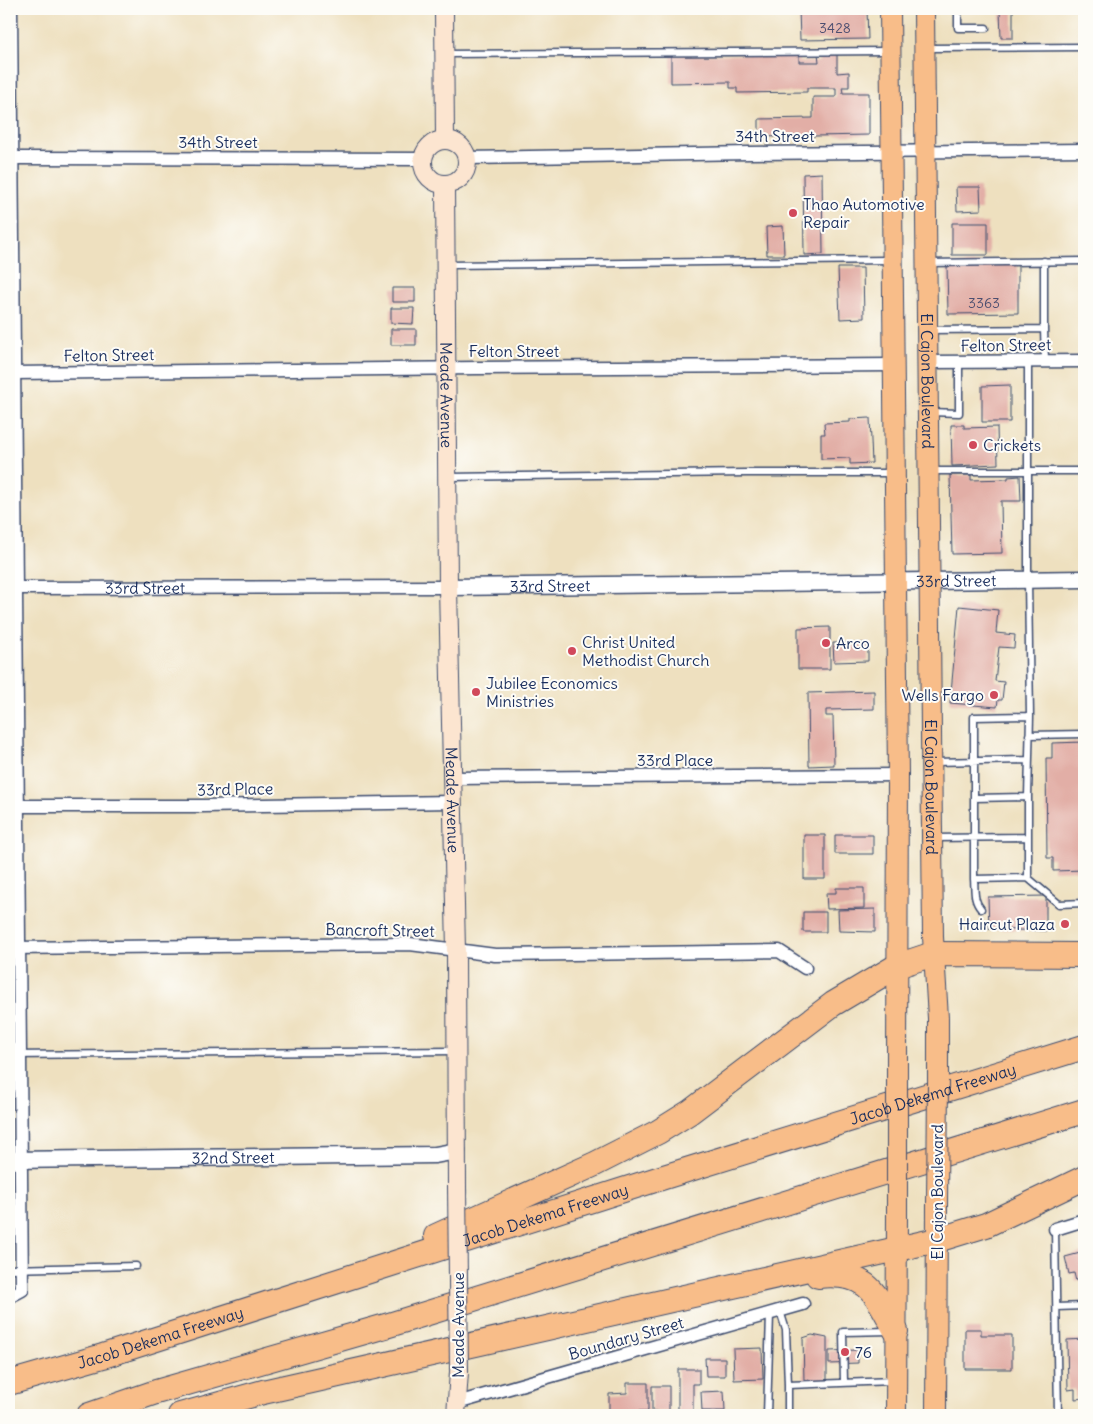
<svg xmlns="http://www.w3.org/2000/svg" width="1093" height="1424" font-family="Delius,sans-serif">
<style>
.building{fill:#e2aea6}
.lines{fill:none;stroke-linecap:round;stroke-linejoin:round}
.service-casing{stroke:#3b4a6d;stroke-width:9}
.minor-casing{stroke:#3b4a6d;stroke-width:15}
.tertiary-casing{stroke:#3b4a6d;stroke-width:19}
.secondary-casing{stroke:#3b4a6d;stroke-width:20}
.primary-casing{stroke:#3b4a6d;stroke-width:22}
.motorway-casing{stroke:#3b4a6d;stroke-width:26}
.service{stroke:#fff;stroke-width:6}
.minor{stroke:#fff;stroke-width:12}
.tertiary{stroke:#fff;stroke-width:16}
.secondary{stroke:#fce5d0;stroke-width:18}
.primary{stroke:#f8bd89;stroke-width:20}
.motorway{stroke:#f8bd89;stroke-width:24}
.secondary-bridge-casing{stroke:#3b4a6d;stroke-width:20;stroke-linecap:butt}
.primary-bridge-casing{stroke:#3b4a6d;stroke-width:22;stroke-linecap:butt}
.secondary-bridge{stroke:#fce5d0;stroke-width:18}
.primary-bridge{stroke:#f8bd89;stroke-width:20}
.poi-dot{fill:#d1495b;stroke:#fdfcf7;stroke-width:2}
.labels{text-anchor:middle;stroke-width:4;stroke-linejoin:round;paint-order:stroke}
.number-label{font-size:14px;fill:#4d4f70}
.street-label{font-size:16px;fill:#1b2f5e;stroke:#fdfcf7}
.poi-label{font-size:16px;fill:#1b2f5e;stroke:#fdfcf7;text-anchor:start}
</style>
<rect width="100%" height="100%" fill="#fdfcf7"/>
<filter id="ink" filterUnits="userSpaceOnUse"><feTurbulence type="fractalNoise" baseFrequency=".02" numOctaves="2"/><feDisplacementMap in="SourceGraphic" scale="10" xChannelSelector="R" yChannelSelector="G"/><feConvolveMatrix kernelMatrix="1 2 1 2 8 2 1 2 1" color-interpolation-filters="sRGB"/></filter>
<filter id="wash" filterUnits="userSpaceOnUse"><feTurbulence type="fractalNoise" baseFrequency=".0096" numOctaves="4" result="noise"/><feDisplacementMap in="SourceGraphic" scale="20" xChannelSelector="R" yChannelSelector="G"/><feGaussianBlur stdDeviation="1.12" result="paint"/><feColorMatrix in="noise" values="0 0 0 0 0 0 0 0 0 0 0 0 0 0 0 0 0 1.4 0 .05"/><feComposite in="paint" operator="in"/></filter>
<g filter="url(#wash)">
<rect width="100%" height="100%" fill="#eee0bf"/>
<g id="blocks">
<!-- building -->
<path class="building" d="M799 9H867L868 39 800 40Z
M1002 9H1013V38H1001L1000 10H1002Z
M818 53H837V73L849 72V87H842L843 93H869V135L759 137V119L813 118V97H836V88H807V92L737 93V88H730V82L671 83V55L799 54V62H819Z
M822 173 823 254 804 255 803 174Z
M956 187H980L981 210 957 211Z
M952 223H988V255H952Z
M783 226 784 255H767L766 227Z
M1018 263V313L948 314 947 264Z
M838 268H863L864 318 840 319Z
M392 288H415V302H392Z
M391 308H414L413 324 391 323Z
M391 329H416V345H391Z
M1010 385V422H982V386Z
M870 418 872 463 850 464V458L821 459V434H825L824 423 850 422V419Z
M951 425H964V428L997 427 998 464 952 466Z
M950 475H971V480L1008 479V477L1020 476 1021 501H1001L1002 553 952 554Z
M959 606 998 610 996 633 1015 635 1014 648 999 647 995 681 1004 682 1002 700H998L997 707 950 703Z
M830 627V669H798V628Z
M833 643H868V661L834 662Z
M874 691V709L826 710V716H833L834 765 809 766 808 693Z
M1084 742V870L1053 871V858H1047L1046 758H1052V743Z
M804 835H825V879H804Z
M835 835H873V854H835Z
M836 888H864V908L827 909 826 893H836Z
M1046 896V931L989 929 988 897Z
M875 909V932L839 931 838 910Z
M803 912H826V932H803Z
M1084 1252V1279L1076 1281 1074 1273 1069 1274 1065 1257Z
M965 1329H981V1335H1012V1369H965Z
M812 1335 827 1338V1381H804L803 1338Z
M1084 1339V1398L1075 1399V1389L1068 1390 1067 1340Z
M762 1348 763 1379 734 1380 733 1349Z
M858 1350V1363L829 1364V1351Z
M705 1358H725V1376H706Z
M678 1369H699V1384H693V1413H678Z
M627 1383H648V1411H609V1394L627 1393Z
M652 1386H669V1412L652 1411Z
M724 1391 725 1411H702L701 1392Z"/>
</g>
</g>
<g filter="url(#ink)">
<use href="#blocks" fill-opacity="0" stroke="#3b4a6d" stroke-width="1"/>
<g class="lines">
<!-- service casing -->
<g class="service-casing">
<path id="service" d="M958 9V28H986
M928 48 1084 47
M446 54 888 51
M928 263 1084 261
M447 265 889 260
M1044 329 1045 361
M928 330 1044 329V261
M1028 361V580L1030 716 1028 797V878L974 879V717L1030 716
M930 412 959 413V362
M931 471H1084
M450 477 746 473H892
M1029 735 1084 734
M935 762 1028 760
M974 798 1028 797
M934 838 1028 837
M1028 878 1059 904 1084 903
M974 879C975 890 973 900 981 909
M9 1055 455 1051
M1055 1229 1058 1415
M9 1269 136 1266
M1057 1307 1084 1306
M780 1311 786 1330 788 1385
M844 1383 843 1332 891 1331
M767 1415 770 1314
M788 1415V1385L893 1381"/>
</g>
<!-- minor casing -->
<g class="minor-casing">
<g id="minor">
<path d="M12 158 423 159"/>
<path d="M467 158 749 153 1084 150"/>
<path d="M928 362 1084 361"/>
<path d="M14 373 478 368 893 365"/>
<path id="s1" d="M16 588 448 587"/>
<path d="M452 778 898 775"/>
<path d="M18 806H203L452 802"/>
<path d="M9 948 410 944 495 955 779 951 805 968"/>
<path d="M1055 1229 1084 1220"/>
<path d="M9 1297 22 1290 11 9"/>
<path d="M457 1403 803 1304"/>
</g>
</g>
<!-- tertiary casing -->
<g class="tertiary-casing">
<g id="tertiary">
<path id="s2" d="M448 587 1084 579"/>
<path id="s3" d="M9 1160 435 1155 457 1151"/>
</g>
</g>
<!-- secondary casing -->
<g class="secondary-casing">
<g id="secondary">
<path d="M444 9 445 140"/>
<circle cx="445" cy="162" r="22"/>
<path id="s4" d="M445 184 448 587 456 950 457 1186"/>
<path d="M456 1415 459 1372"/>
</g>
</g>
<!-- primary casing -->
<g class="primary-casing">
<g id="primary">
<path d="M890 9 898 775 897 1065"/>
<path id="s5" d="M924 9 933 937 938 1018V1081"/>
<path d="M896 1415 897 1217"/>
<path d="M936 1415 937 1204"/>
</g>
</g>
<!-- motorway casing -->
<g class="motorway-casing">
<g id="motorway">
<path d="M436 1236 595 1164 658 1132 690 1112 833 1004 897 966 933 954 1084 955"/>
<path d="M818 1276C868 1271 875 1292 896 1331"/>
<path id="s6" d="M9 1383 103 1356 664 1177 1084 1047"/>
<path d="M89 1415 156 1392 389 1325 1084 1111"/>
<path d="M180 1415 263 1392 937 1240 986 1225 1084 1178"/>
</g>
</g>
<!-- service -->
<use href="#service" class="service"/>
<!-- minor -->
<use href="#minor" class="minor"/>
<!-- tertiary -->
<use href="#tertiary" class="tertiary"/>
<!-- secondary -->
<use href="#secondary" class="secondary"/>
<!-- primary -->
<use href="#primary" class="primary"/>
<!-- motorway -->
<use href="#motorway" class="motorway"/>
<!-- secondary-bridge casing -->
<g class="secondary-bridge-casing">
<path id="secondary-bridge" d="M457 1186 459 1372"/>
</g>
<!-- primary-bridge casing -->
<g class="primary-bridge-casing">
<path id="primary-bridge" d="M897 1065V1217
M937 1204 938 1081"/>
</g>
<!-- secondary-bridge -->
<use href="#secondary-bridge" class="secondary-bridge"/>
<!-- primary-bridge -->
<use href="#primary-bridge" class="primary-bridge"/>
</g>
</g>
<!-- markers -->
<g class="poi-dot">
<circle cx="793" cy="213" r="5"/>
<circle cx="973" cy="445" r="5"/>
<circle cx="826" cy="643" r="5"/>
<circle cx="572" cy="651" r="5"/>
<circle cx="476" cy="692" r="5"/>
<circle cx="994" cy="695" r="5"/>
<circle cx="1065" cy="924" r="5"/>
<circle cx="845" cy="1352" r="5"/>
</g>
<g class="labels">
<!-- number labels -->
<g class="number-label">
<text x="835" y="33">3428</text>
<text x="984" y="308">3363</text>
</g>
<!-- street labels -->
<g class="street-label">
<text x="775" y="142">34th Street</text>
<text x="218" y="148">34th Street</text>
<text transform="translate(1006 345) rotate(-1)" y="6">Felton Street</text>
<text x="514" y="357">Felton Street</text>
<text transform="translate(109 355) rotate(-1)" y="6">Felton Street</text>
<text dy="6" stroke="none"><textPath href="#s5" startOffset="372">El Cajon Boulevard</textPath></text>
<text dy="6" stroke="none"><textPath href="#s4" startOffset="211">Meade Avenue</textPath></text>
<text dy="6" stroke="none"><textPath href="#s2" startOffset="508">33rd Street</textPath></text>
<text dy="6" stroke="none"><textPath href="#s2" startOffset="102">33rd Street</textPath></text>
<text dy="6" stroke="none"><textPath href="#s1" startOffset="129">33rd Street</textPath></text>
<text x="675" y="766">33rd Place</text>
<text dy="6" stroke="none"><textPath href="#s5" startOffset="778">El Cajon Boulevard</textPath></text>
<text transform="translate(235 789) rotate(-1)" y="6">33rd Place</text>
<text dy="6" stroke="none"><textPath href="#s4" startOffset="616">Meade Avenue</textPath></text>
<text transform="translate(380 930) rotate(1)" y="6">Bancroft Street</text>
<text dy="6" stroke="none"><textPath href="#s6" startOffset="968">Jacob Dekema Freeway</textPath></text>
<text dy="6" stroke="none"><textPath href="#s3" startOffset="224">32nd Street</textPath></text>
<text transform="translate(937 1192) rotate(-90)" y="6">El Cajon Boulevard</text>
<text dy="6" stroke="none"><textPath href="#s6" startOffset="562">Jacob Dekema Freeway</textPath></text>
<text transform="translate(458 1325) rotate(-90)" y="6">Meade Avenue</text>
<text dy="6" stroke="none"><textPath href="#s6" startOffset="158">Jacob Dekema Freeway</textPath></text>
<text transform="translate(626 1338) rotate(-16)" y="6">Boundary Street</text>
</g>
<!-- poi labels -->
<g class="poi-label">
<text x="803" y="210">Thao Automotive<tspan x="803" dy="18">Repair</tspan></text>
<text x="983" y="451">Crickets</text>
<text x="582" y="648">Christ United<tspan x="582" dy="18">Methodist Church</tspan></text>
<text x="836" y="649">Arco</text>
<text x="486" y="689">Jubilee Economics<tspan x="486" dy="18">Ministries</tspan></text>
<text x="984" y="701" text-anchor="end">Wells Fargo</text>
<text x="1055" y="930" text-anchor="end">Haircut Plaza</text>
<text x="855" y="1358">76</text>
</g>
</g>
<!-- margin -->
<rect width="1093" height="1424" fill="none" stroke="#fdfcf7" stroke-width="30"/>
</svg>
